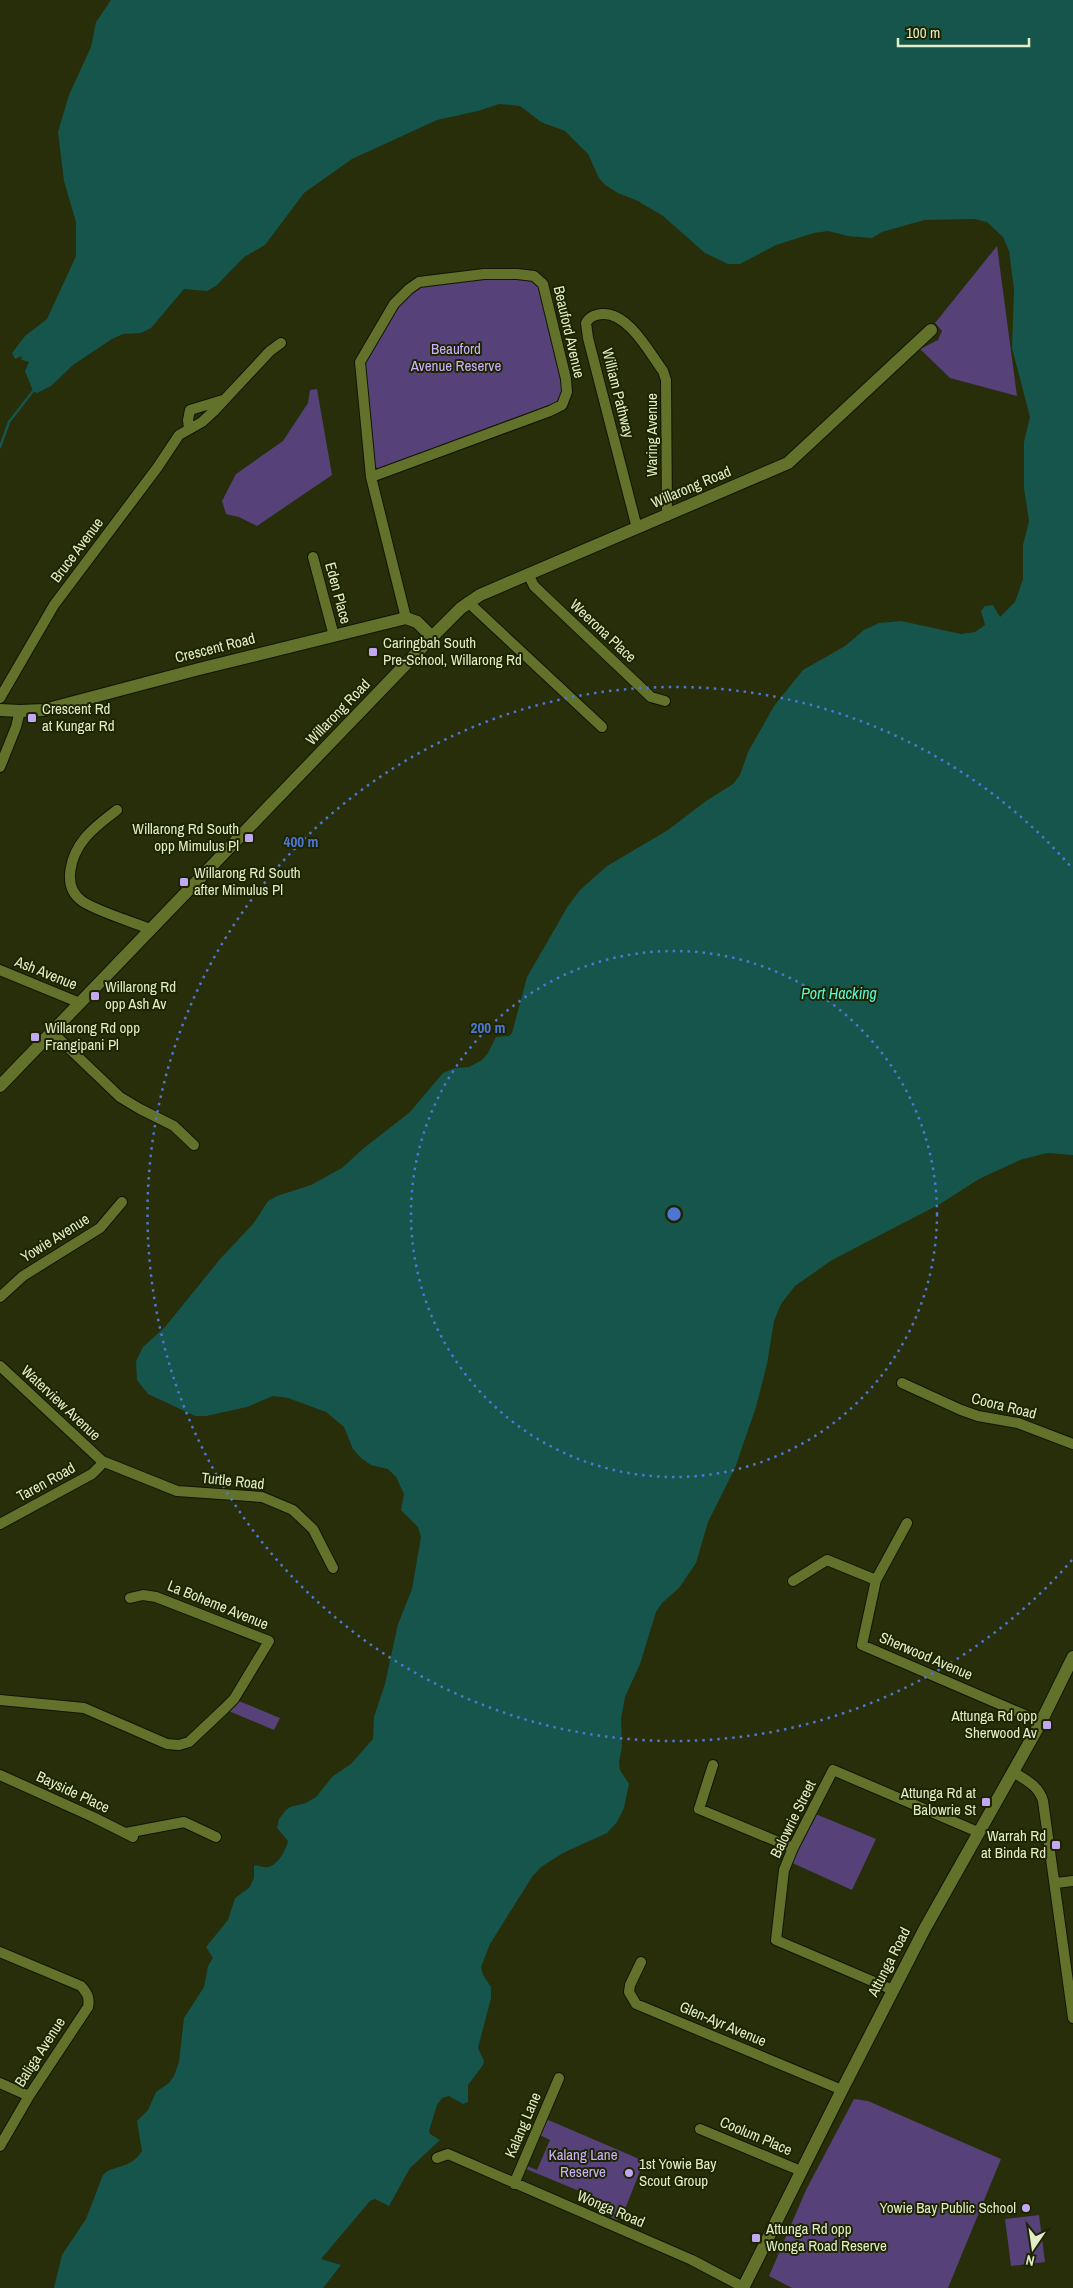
<svg xmlns="http://www.w3.org/2000/svg" width="1073" height="2288" font-family="'Archivo Narrow',sans-serif">
<style>
.green{fill:#564178}
.water{fill:#16554b}
.lines{fill:none;stroke-linecap:round;stroke-linejoin:round}
.stream{stroke:#16554b;stroke-width:2.5}
.minor-casing{stroke:#111502;stroke-width:12}
.tertiary-casing{stroke:#111502;stroke-width:14}
.minor{stroke:#63722b;stroke-width:10}
.tertiary{stroke:#63722b;stroke-width:12}
.ring{fill:none;stroke:#4e76d4;stroke-width:2.5;stroke-dasharray:2.5 5}
.poi-dot{fill:#c2a8f3;stroke:#1d2400;stroke-width:2}
.labels{text-anchor:middle;stroke-width:4;stroke-linejoin:round;paint-order:stroke}
.street-label{font-size:15px;fill:#e2ecc8;stroke:#1d2400}
.park-label{font-size:15px;fill:#cbb0fd;stroke:#1d2400}
.poi-label{font-size:15px;fill:#e2ecc8;stroke:#1d2400;text-anchor:start}
.water-label{font-size:16px;font-style:italic;fill:#59f9de;stroke:#1d2400}
.centre{fill:#4e76d4;stroke:#1d2400;stroke-width:2.5}
.ring-label{font-size:15px;text-anchor:middle;font-weight:bold;fill:#4e76d4;stroke:#1d2400;stroke-width:4;stroke-linejoin:round;paint-order:stroke}
</style>
<rect width="100%" height="100%" fill="#272e09"/>
<!-- green -->
<path class="green" d="M997 246 1017 396 950 378 920 349 938 340 942 331 935 323Z
M529 279 541 290 563 390 559 401 380 471 373 464 365 358 395 308 411 292 435 280Z
M317 389 332 475 257 526 239 517 226 514 222 501 236 474 283 441 308 403 310 390Z
M234 1699 280 1718 274 1730 224 1709Z
M811 1812 876 1839 852 1890 788 1861Z
M854 2099 868 2101 1001 2159 948 2288H792L769 2276 806 2190Z
M546 2119 644 2161 625 2209 617 2220 612 2218 606 2202 526 2169 527 2166 537 2170 550 2140 540 2135Z
M1039 2215 1045 2262 1011 2266 1005 2219Z"/>
<!-- water -->
<path class="water" d="M111 0H1073V1155L1047 1153 1020 1160 979 1179 940 1204 832 1260 795 1286 781 1304 774 1321 767 1364 756 1407 735 1468 708 1522 696 1563 679 1588 662 1603 656 1612 640 1664 625 1697 621 1719 622 1747 619 1762 620 1770 629 1784 624 1808 617 1822 607 1833 563 1853 541 1867 532 1877 490 1944 481 1967 483 1975 491 1987V1998L478 2048 484 2061 483 2065 468 2085V2102L463 2104 449 2096 442 2098 437 2105 429 2131 430 2134 440 2140 410 2168 389 2206 375 2199 370 2201 321 2259 341 2265 323 2288H54L62 2255 86 2219 103 2175C114 2164 130 2170 142 2151L137 2121 148 2110 156 2092 169 2083 174 2076 179 2062 184 2018 204 1987 208 1966 213 1958 206 1947 228 1920 235 1898 249 1888 254 1878V1866L256 1865C260 1866 264 1868 268 1867 278 1865 286 1850 288 1841L277 1828 279 1819 286 1810 290 1807 306 1803 316 1797 333 1776 351 1764 373 1739 374 1717 385 1684 398 1624 412 1589 421 1537 418 1527 401 1510 404 1494 396 1477 388 1469 371 1465 361 1458 353 1449 344 1427 326 1412 288 1398 273 1396 247 1407 206 1416H195L148 1394 137 1380 136 1361 143 1347 165 1327 221 1258 253 1224 268 1201 277 1196 311 1185 342 1168 364 1148 410 1112 443 1073 455 1068 469 1067 482 1060 488 1053 496 1037 509 1036 512 1033 527 977 568 906 580 890 607 866 668 830 706 801 733 784 740 775 748 752 774 706 803 670 845 646 864 630 879 623 901 621 961 634 975 632 985 625 981 611 985 606 993 605 1000 617 1015 602 1023 579V545L1029 521 1024 488V442L1030 417 1012 348 1014 289 1009 251 1003 237 987 222 975 219 924 220 882 232 872 238 848 236 828 231 814 233 776 245 740 264H728L705 253 663 216 638 201 618 193 605 185 599 178 588 154 565 131 541 122 520 106 499 104 478 111 437 120 352 159 304 193 265 245 244 257 216 286 207 291 184 289 151 328 141 333 123 334 112 339 73 365 51 386 37 393 33 391 25 371 29 362 22 360 21 356 15 359 12 353 25 336 47 319 76 256V222L64 181 58 132 69 95 91 47 96 22Z"/>
<g class="lines">
<!-- stream -->
<path class="stream" d="M0 447 9 422 33 391"/>
<!-- minor casing -->
<g class="minor-casing">
<path id="minor" d="M189 429 188 420 190 410 223 400
M371 477 550 411 562 405 567 392 566 379 543 284 534 276 517 274H484L419 282 409 289 394 304 360 362 371 477 406 618
M637 528 588 338 586 323C590 316 595 315 602 314 628 312 649 352 663 371L666 380 667 516
M313 557 334 636
M528 574 534 586 651 697 665 701
M468 602 602 727
M0 698 54 605 157 468 179 435 202 422 214 411 270 351 281 343
M0 767 16 727 20 711
M117 810C105 819 94 827 85 838 71 855 61 886 82 901 96 911 133 922 150 929
M0 970 80 1003
M52 1032 120 1097 140 1109 174 1126 194 1145
M0 1297 23 1276 100 1228 122 1202
M0 1366 102 1461 177 1491 262 1497 293 1510 313 1529 333 1568
M902 1383 961 1410 978 1416 1018 1423 1073 1444
M0 1524 92 1474 100 1466 102 1461
M876 1580 907 1523
M793 1581 827 1560 876 1580 862 1645 1041 1722
M0 1700 84 1708 167 1744 179 1745 189 1742 224 1709 234 1699 269 1641 156 1597 143 1595 130 1598
M713 1765 699 1809 793 1848
M1013 1772C1026 1780 1039 1786 1043 1801L1073 2018
M0 1775 93 1817 133 1837
M126 1833 184 1822 216 1837
M1056 1883 1073 1881
M0 1952 81 1986C87 1993 90 1997 88 2007L29 2096 0 2146
M641 1962 630 1985 629 1992 636 2004 842 2090
M893 1990 776 1940 784 1870 793 1848 833 1770 978 1832
M0 2083 29 2096
M700 2129 801 2171
M437 2158 448 2154 692 2260 745 2288
M514 2184 559 2078"/>
</g>
<!-- tertiary casing -->
<g class="tertiary-casing">
<path id="tertiary" d="M0 710 20 711 44 710 199 669 406 618 417 622 432 637
M0 1086 432 637 461 608 480 595 788 463 931 330
M743 2288 842 2090 924 1930 1041 1722 1073 1657"/>
</g>
<!-- minor -->
<use href="#minor" class="minor"/>
<!-- tertiary -->
<use href="#tertiary" class="tertiary"/>
</g>
<!-- distance rings -->
<g class="ring">
<circle cx="674" cy="1214" r="263"/>
<path d="M1072 1560A527 527 0 1 1 1072 868"/>
</g>
<!-- markers -->
<g class="poi-dot">
<rect x="368" y="647" width="10" height="10" rx="2.5"/>
<rect x="27" y="713" width="10" height="10" rx="2.5"/>
<rect x="244" y="833" width="10" height="10" rx="2.5"/>
<rect x="179" y="877" width="10" height="10" rx="2.5"/>
<rect x="90" y="991" width="10" height="10" rx="2.5"/>
<rect x="30" y="1032" width="10" height="10" rx="2.5"/>
<rect x="1042" y="1720" width="10" height="10" rx="2.5"/>
<rect x="981" y="1797" width="10" height="10" rx="2.5"/>
<rect x="1051" y="1840" width="10" height="10" rx="2.5"/>
<circle cx="629" cy="2173" r="5"/>
<circle cx="1026" cy="2208" r="5"/>
<rect x="751" y="2233" width="10" height="10" rx="2.5"/>
</g>
<g class="labels">
<!-- street labels -->
<g class="street-label">
<text transform="translate(569 332) rotate(77)" y="5">Beauford Avenue</text>
<text transform="translate(618 393) rotate(76)" y="5">William Pathway</text>
<text transform="translate(652 435) rotate(-90)" y="5">Waring Avenue</text>
<text transform="translate(691 487) rotate(-23)" y="5">Willarong Road</text>
<text transform="translate(77 550) rotate(-53)" y="5">Bruce Avenue</text>
<text transform="translate(338 593) rotate(75)" y="5">Eden Place</text>
<text transform="translate(603 631) rotate(43)" y="5">Weerona Place</text>
<text transform="translate(215 648) rotate(-14)" y="5">Crescent Road</text>
<text transform="translate(338 712) rotate(-46)" y="5">Willarong Road</text>
<text transform="translate(46 973) rotate(22)" y="5">Ash Avenue</text>
<text transform="translate(55 1238) rotate(-32)" y="5">Yowie Avenue</text>
<text transform="translate(61 1403) rotate(43)" y="5">Waterview Avenue</text>
<text transform="translate(1004 1406) rotate(14)" y="5">Coora Road</text>
<text transform="translate(233 1481) rotate(6)" y="5">Turtle Road</text>
<text transform="translate(46 1482) rotate(-29)" y="5">Taren Road</text>
<text transform="translate(218 1605) rotate(22)" y="5">La Boheme Avenue</text>
<text transform="translate(926 1656) rotate(23)" y="5">Sherwood Avenue</text>
<text transform="translate(73 1792) rotate(25)" y="5">Bayside Place</text>
<text transform="translate(793 1819) rotate(-64)" y="5">Balowrie Street</text>
<text transform="translate(889 1962) rotate(-63)" y="5">Attunga Road</text>
<text transform="translate(723 2024) rotate(23)" y="5">Glen-Ayr Avenue</text>
<text transform="translate(40 2052) rotate(-57)" y="5">Baliga Avenue</text>
<text transform="translate(523 2125) rotate(-67)" y="5">Kalang Lane</text>
<text transform="translate(756 2136) rotate(23)" y="5">Coolum Place</text>
<text transform="translate(611 2209) rotate(23)" y="5">Wonga Road</text>
</g>
<!-- park labels -->
<g class="park-label">
<text x="456" y="354">Beauford<tspan x="456" dy="17">Avenue Reserve</tspan></text>
<text x="583" y="2160">Kalang Lane<tspan x="583" dy="17">Reserve</tspan></text>
</g>
<!-- poi labels -->
<g class="poi-label">
<text x="383" y="648">Caringbah South<tspan x="383" dy="17">Pre-School, Willarong Rd</tspan></text>
<text x="42" y="714">Crescent Rd<tspan x="42" dy="17">at Kungar Rd</tspan></text>
<text x="239" y="834" text-anchor="end">Willarong Rd South<tspan x="239" dy="17">opp Mimulus Pl</tspan></text>
<text x="194" y="878">Willarong Rd South<tspan x="194" dy="17">after Mimulus Pl</tspan></text>
<text x="105" y="992">Willarong Rd<tspan x="105" dy="17">opp Ash Av</tspan></text>
<text x="45" y="1033">Willarong Rd opp<tspan x="45" dy="17">Frangipani Pl</tspan></text>
<text x="1037" y="1721" text-anchor="end">Attunga Rd opp<tspan x="1037" dy="17">Sherwood Av</tspan></text>
<text x="976" y="1798" text-anchor="end">Attunga Rd at<tspan x="976" dy="17">Balowrie St</tspan></text>
<text x="1046" y="1841" text-anchor="end">Warrah Rd<tspan x="1046" dy="17">at Binda Rd</tspan></text>
<text x="639" y="2169">1st Yowie Bay<tspan x="639" dy="17">Scout Group</tspan></text>
<text x="1016" y="2213" text-anchor="end">Yowie Bay Public School</text>
<text x="766" y="2234">Attunga Rd opp<tspan x="766" dy="17">Wonga Road Reserve</tspan></text>
</g>
<!-- water labels -->
<g class="water-label">
<text x="839" y="999">Port Hacking</text>
</g>
</g>
<circle cx="674" cy="1214" r="8" class="centre"/>
<g class="ring-label">
<text x="301" y="847">400 m</text>
<text x="488" y="1033">200 m</text>
</g>
<!-- north arrow -->
<g transform="translate(1033 2248) rotate(193)" stroke="#1d2400" stroke-width="4" paint-order="stroke">
<path d="M0-4L9 19L0 12L-9 19Z" fill="#e2ecc8"/>
<text y="-8" font-size="14" font-weight="bold" text-anchor="middle" fill="#e2ecc8">N</text>
</g>
<!-- scale -->
<path d="M898 38v8h131v-8" fill="none" stroke="#e2ecc8" stroke-width="2.5"/>
<text x="906" y="38" font-size="15" fill="#e2ecc8" stroke="#1d2400" stroke-width="4" paint-order="stroke">100 m</text>
</svg>
